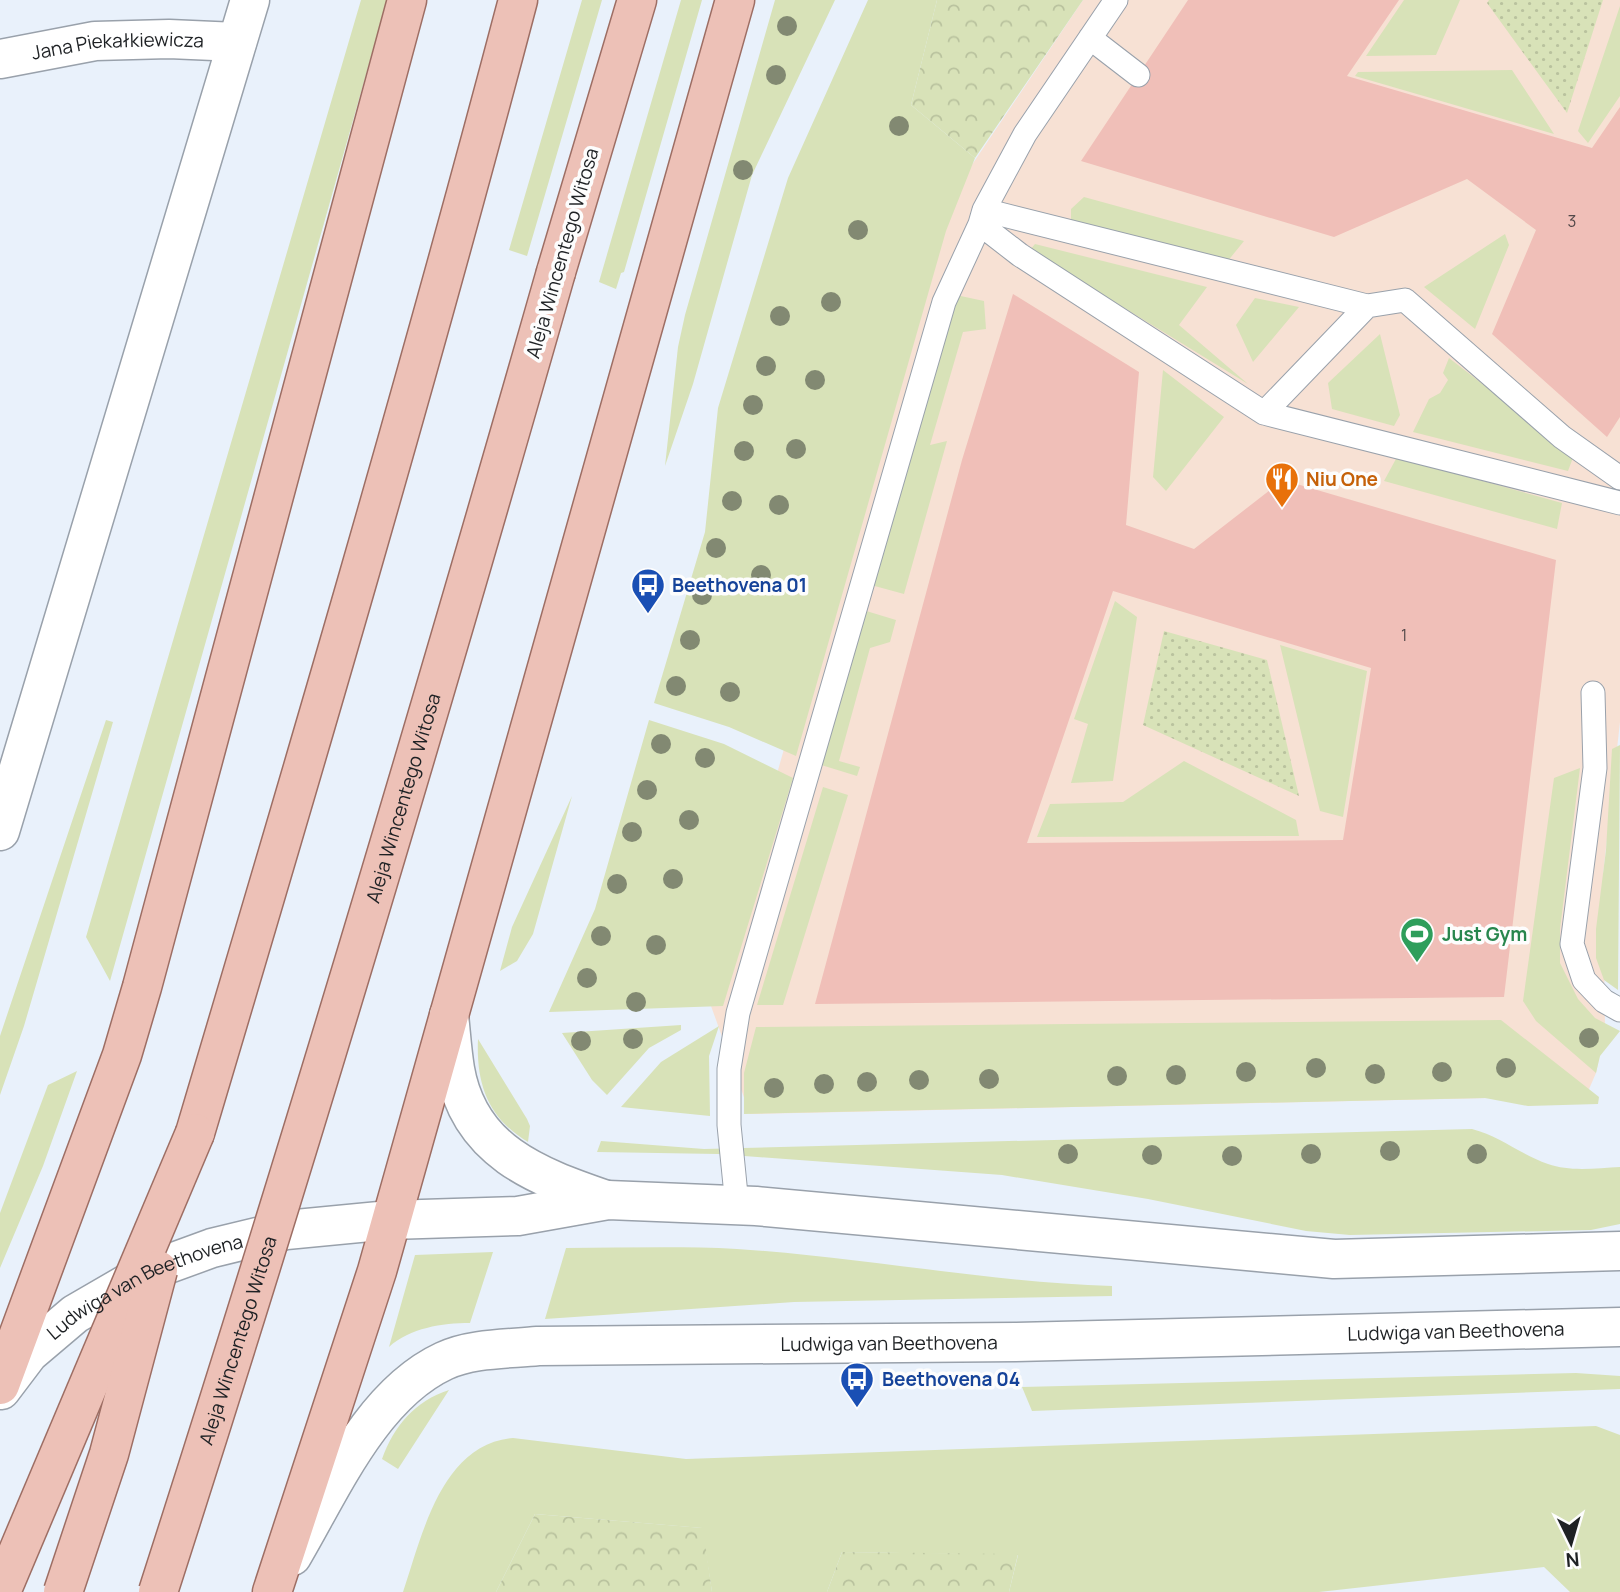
<svg xmlns="http://www.w3.org/2000/svg" width="1620" height="1592" font-family="Manrope,sans-serif">
<style>
.commercial{fill:#f7e1d4}
.grass{fill:#d8e2b8}
.forest{fill:url(#forest-crowns)}
.park{fill:url(#park-dots)}
.building{fill:#f0bfb8;fill-rule:evenodd}
.lines{fill:none;stroke-linecap:round;stroke-linejoin:round}
.service-casing{stroke:#99a1ab;stroke-width:25}
.minor-casing{stroke:#99a1ab;stroke-width:41}
.primary-casing{stroke:#9d6e64;stroke-width:41}
.service{stroke:#fff;stroke-width:23}
.minor{stroke:#fff;stroke-width:38}
.primary{stroke:#edc1b7;stroke-width:38}
.primary-bridge-casing{stroke:#9d6e64;stroke-width:41;stroke-linecap:butt}
.primary-bridge{stroke:#edc1b7;stroke-width:38}
.tree{fill:#828972}
.labels{text-anchor:middle;stroke-width:7;stroke-linejoin:round;paint-order:stroke}
.number-label{font-size:16px;fill:#524849}
.street-label{font-size:19px;fill:#1e2124;stroke:#fdfdfd}
.food-label{font-size:19px;font-weight:bold;fill:#c56008;stroke:#fdfdfd;text-anchor:start}
.transit-label{font-size:19px;font-weight:bold;fill:#164399;stroke:#fdfdfd;text-anchor:start}
.leisure-label{font-size:19px;font-weight:bold;fill:#27864d;stroke:#fdfdfd;text-anchor:start}
</style>
<defs>
<pattern id="forest-crowns" width="20" height="18" patternUnits="userSpaceOnUse" patternTransform="scale(1.75)"><rect width="20" height="18" fill="#d8e2b8"/><path d="M2 6a3 3 0 1 1 6 0M12 15a3 3 0 1 1 6 0" fill="none" stroke="#b9c29e"/></pattern>
<pattern id="park-dots" width="8" height="8" patternUnits="userSpaceOnUse" patternTransform="scale(1.75)"><rect width="8" height="8" fill="#d8e2b8"/><path d="M2 2h.1M6 6h.1" fill="none" stroke="#b9c29e" stroke-width="1.8" stroke-linecap="round"/></pattern>
</defs>
<rect width="100%" height="100%" fill="#e9f1fb"/>
<!-- commercial -->
<path class="commercial" d="M1083 0H1620V722L1603 875 1605 1028 1596 1073 1586 1096 750 1114 711 1006 934 221Z"/>
<!-- grass -->
<path class="grass" d="M361 0H387L110 981 86 937Z
M582 0H602L527 256 509 250Z
M681 0H702L624 272 621 273 616 289 599 282Z
M775 0H835L752 175 693 384 665 466 678 347 685 315Z
M868 0H937L911 105 975 158 946 231 796 756 729 727 654 703 705 532 718 408 788 178Z
M1404 0H1460L1436 55 1366 56Z
M1620 6V96L1588 143 1578 131Z
M1512 70 1554 134 1355 76 1358 72Z
M1084 197 1244 241 1227 262 1071 221V209Z
M1505 234 1509 245 1475 329 1424 287Z
M1035 244 1207 287 1179 325 1248 384 1030 250Z
M956 295 984 301 986 329 963 332 930 445 947 441 904 594 871 585Z
M1255 298 1299 307 1253 362 1236 325Z
M1380 334 1400 415 1394 426 1332 409 1328 383Z
M1449 358 1574 455 1568 471 1413 432 1429 399 1440 393 1448 380 1443 373Z
M1163 370 1224 417 1166 491 1153 477Z
M1397 457 1562 503 1557 529 1384 481Z
M1115 601 1137 617 1113 781 1071 783 1088 724 1074 719Z
M863 610 896 620 890 642 870 648 839 761 860 767 857 776 818 764Z
M1280 645 1367 671 1343 817 1320 811Z
M106 720 113 722 24 1026 0 1095V1036Z
M649 720 724 744 793 778 723 1006 549 1012 595 909Z
M1620 745 1618 990 1604 980 1596 958V929L1606 850 1612 749Z
M1184 761 1296 820 1299 836 1037 837 1050 804 1123 802Z
M1580 768 1560 929V963L1578 999 1595 1018 1620 1031 1600 1056 1596 1073 1536 1021 1523 1001 1554 778Z
M823 787 848 795 783 1005H757Z
M572 796 533 934 517 961 500 971 512 927Z
M1501 1020 1599 1097 1598 1104 1528 1106 1485 1098 744 1114V1073L756 1027Z
M681 1025V1030L649 1048 607 1095 592 1080 562 1033Z
M719 1026 709 1056 710 1116 621 1107 661 1062Z
M478 1039 527 1119 530 1126 528 1142C488 1118 476 1084 478 1039Z
M77 1071 43 1166 0 1268V1213L48 1085Z
M1472 1129C1500 1136 1521 1155 1548 1164 1570 1172 1597 1168 1620 1167V1224L1591 1230 1350 1235 1306 1231 1148 1199 1002 1175 718 1154 597 1152 601 1141 704 1149Z
M566 1248C623 1248 680 1246 737 1249 862 1257 986 1282 1112 1286V1296L794 1302 545 1319Z
M493 1252 470 1323C442 1323 410 1328 389 1347L415 1255Z
M1576 1373 1620 1376V1389L1032 1411 1022 1387Z
M449 1390 398 1469 382 1459C394 1426 415 1401 449 1390Z
M1596 1426 1620 1435V1592H1570L1544 1567 1319 1592H1009L1018 1555 842 1552 827 1592H712L702 1528 535 1514 496 1592H403C422 1536 441 1444 513 1438L686 1459Z"/>
<!-- forest -->
<path class="forest" d="M937 0H1083L975 158 911 105Z
M535 1514 703 1528 712 1592H496Z
M842 1552 1018 1554 1009 1592H827Z"/>
<!-- park -->
<path class="park" d="M1489 0H1603L1567 113 1487 3Z
M1164 631 1267 660 1299 796 1143 725Z"/>
<!-- building -->
<path class="building" d="M1188 0H1399L1347 76 1592 148 1620 107V417L1607 437 1492 334 1536 230 1467 179 1334 237 1081 161Z
M1013 294 1139 372 1126 525 1194 549 1283 480 1556 560 1504 997 815 1004 962 460ZM1113 591 1371 668 1343 840 1027 843Z"/>
<g class="lines">
<!-- service casing -->
<g class="service-casing">
<path id="service" d="M1090 38 1138 75
M984 210 1025 134 1116 0
M1264 413 1367 306
M1620 478 1562 437 1405 300 1367 306 984 210 980 224 1020 255 1264 413 1620 503
M1593 693 1595 768 1572 944 1584 980 1604 1001 1620 1010
M737 1205 729 1125V1069L738 1013 944 302 980 224"/>
</g>
<!-- minor casing -->
<g class="minor-casing">
<g id="minor">
<path id="s1" d="M0 59 95 41 169 39 237 42"/>
<path d="M0 831 250 0"/>
<path d="M449 1015C451 1033 452 1051 455 1069 469 1151 536 1176 606 1200"/>
<path id="s2" d="M1 1390 29 1353 75 1314 149 1271 212 1248 286 1230 390 1220 518 1216 608 1200 756 1206 1334 1259 1620 1251"/>
<path id="s3" d="M292 1556C331 1490 371 1395 444 1361 471 1348 508 1349 538 1346L1016 1342 1620 1327"/>
</g>
</g>
<!-- primary casing -->
<g class="primary-casing">
<path id="primary" d="M556 272 637 0
M195 1133C307 757 418 380 518 0
M0 1385 122 1055 142 987 407 0
M272 1592 377 1271 735 0"/>
</g>
<!-- service -->
<use href="#service" class="service"/>
<!-- minor -->
<use href="#minor" class="minor"/>
<!-- primary -->
<use href="#primary" class="primary"/>
<!-- primary-bridge casing -->
<g class="primary-bridge-casing">
<g id="primary-bridge">
<path d="M1 1592 195 1133"/>
<path d="M63 1592 109 1454 158 1270"/>
<path id="s4" d="M158 1592C299 1154 430 714 556 272"/>
</g>
</g>
<!-- primary-bridge -->
<use href="#primary-bridge" class="primary-bridge"/>
</g>
<!-- trees -->
<g class="tree">
<circle cx="787" cy="26" r="10"/>
<circle cx="776" cy="75" r="10"/>
<circle cx="899" cy="126" r="10"/>
<circle cx="743" cy="170" r="10"/>
<circle cx="858" cy="230" r="10"/>
<circle cx="831" cy="302" r="10"/>
<circle cx="780" cy="316" r="10"/>
<circle cx="766" cy="366" r="10"/>
<circle cx="815" cy="380" r="10"/>
<circle cx="753" cy="405" r="10"/>
<circle cx="796" cy="449" r="10"/>
<circle cx="744" cy="451" r="10"/>
<circle cx="732" cy="501" r="10"/>
<circle cx="779" cy="505" r="10"/>
<circle cx="716" cy="548" r="10"/>
<circle cx="761" cy="575" r="10"/>
<circle cx="702" cy="595" r="10"/>
<circle cx="690" cy="640" r="10"/>
<circle cx="676" cy="686" r="10"/>
<circle cx="730" cy="692" r="10"/>
<circle cx="661" cy="744" r="10"/>
<circle cx="705" cy="758" r="10"/>
<circle cx="647" cy="790" r="10"/>
<circle cx="689" cy="820" r="10"/>
<circle cx="632" cy="832" r="10"/>
<circle cx="673" cy="879" r="10"/>
<circle cx="617" cy="884" r="10"/>
<circle cx="601" cy="936" r="10"/>
<circle cx="656" cy="945" r="10"/>
<circle cx="587" cy="978" r="10"/>
<circle cx="636" cy="1002" r="10"/>
<circle cx="1589" cy="1038" r="10"/>
<circle cx="633" cy="1039" r="10"/>
<circle cx="581" cy="1041" r="10"/>
<circle cx="1316" cy="1068" r="10"/>
<circle cx="1506" cy="1068" r="10"/>
<circle cx="1246" cy="1072" r="10"/>
<circle cx="1442" cy="1072" r="10"/>
<circle cx="1375" cy="1074" r="10"/>
<circle cx="1176" cy="1075" r="10"/>
<circle cx="1117" cy="1076" r="10"/>
<circle cx="989" cy="1079" r="10"/>
<circle cx="919" cy="1080" r="10"/>
<circle cx="867" cy="1082" r="10"/>
<circle cx="824" cy="1084" r="10"/>
<circle cx="774" cy="1088" r="10"/>
<circle cx="1390" cy="1151" r="10"/>
<circle cx="1068" cy="1154" r="10"/>
<circle cx="1311" cy="1154" r="10"/>
<circle cx="1477" cy="1154" r="10"/>
<circle cx="1152" cy="1155" r="10"/>
<circle cx="1232" cy="1156" r="10"/>
</g>
<!-- icons -->
<defs>
<g id="restaurant-pin" transform="scale(1.75)"><path d="M0 17L-7.5 6A9.5 9.5 0 1 1 7.5 6Z" fill="#e8710a" stroke="#fdfdfd"/><path d="M-5-6h1v4h1v-4h1v4h1v-4h1v5L-1.5 .5V6h-2V.5L-5-1ZM5-6V6H3V1.5H1.5Q1.5-4 5-6Z" fill="#fff"/></g>
<g id="bus-pin" transform="scale(1.75)"><path d="M0 17L-7.5 6A9.5 9.5 0 1 1 7.5 6Z" fill="#1a4fb4" stroke="#fdfdfd"/><path d="M-5-6H5V4H4V6H2V4H-2V6H-4V4H-5ZM-3.5-4V0h7V-4ZM-3.5 1.2v1.5H-2V1.2ZM2 1.2v1.5H3.5V1.2Z" fill="#fff"/></g>
<g id="stadium-pin" transform="scale(1.75)"><path d="M0 17L-7.5 6A9.5 9.5 0 1 1 7.5 6Z" fill="#2e9e5b" stroke="#fdfdfd"/><path d="M0-5a6.5 5 0 1 0 0 10a6.5 5 0 1 0 0-10ZM-3.5-1.8h7v3.6h-7Z" fill="#fff"/></g>
</defs>
<g fill-rule="evenodd">
<use href="#restaurant-pin" x="1282" y="479"/>
<use href="#bus-pin" x="648" y="585"/>
<use href="#stadium-pin" x="1417" y="934"/>
<use href="#bus-pin" x="857" y="1379"/>
</g>
<g class="labels">
<!-- number labels -->
<g class="number-label">
<text x="1572" y="227">3</text>
<text x="1404" y="641">1</text>
</g>
<!-- street labels -->
<g class="street-label">
<text dy="7" stroke="none"><textPath href="#s1" startOffset="119">Jana Piekałkiewicza</textPath></text>
<text transform="translate(562 253) rotate(-74)" y="7">Aleja Wincentego Witosa</text>
<text dy="7" stroke="none"><textPath href="#s4" startOffset="831">Aleja Wincentego Witosa</textPath></text>
<text dy="7" stroke="none"><textPath href="#s2" startOffset="182">Ludwiga van Beethovena</textPath></text>
<text dy="7" stroke="none"><textPath href="#s3" startOffset="1265">Ludwiga van Beethovena</textPath></text>
<text dy="7" stroke="none"><textPath href="#s4" startOffset="264">Aleja Wincentego Witosa</textPath></text>
<text dy="7" stroke="none"><textPath href="#s3" startOffset="698">Ludwiga van Beethovena</textPath></text>
</g>
<!-- food labels -->
<g class="food-label">
<text x="1306" y="486">Niu One</text>
</g>
<!-- transit labels -->
<g class="transit-label">
<text x="672" y="592">Beethovena 01</text>
<text x="882" y="1386">Beethovena 04</text>
</g>
<!-- leisure labels -->
<g class="leisure-label">
<text x="1442" y="941">Just Gym</text>
</g>
</g>
<!-- north arrow -->
<g transform="translate(1571 1543) rotate(175)" stroke="#fdfdfd" stroke-width="5" paint-order="stroke">
<path d="M0-5L12 26L0 18L-12 26Z" fill="#1e2124"/>
<text y="-10" font-size="19" font-weight="bold" text-anchor="middle" fill="#1e2124">N</text>
</g>
</svg>
